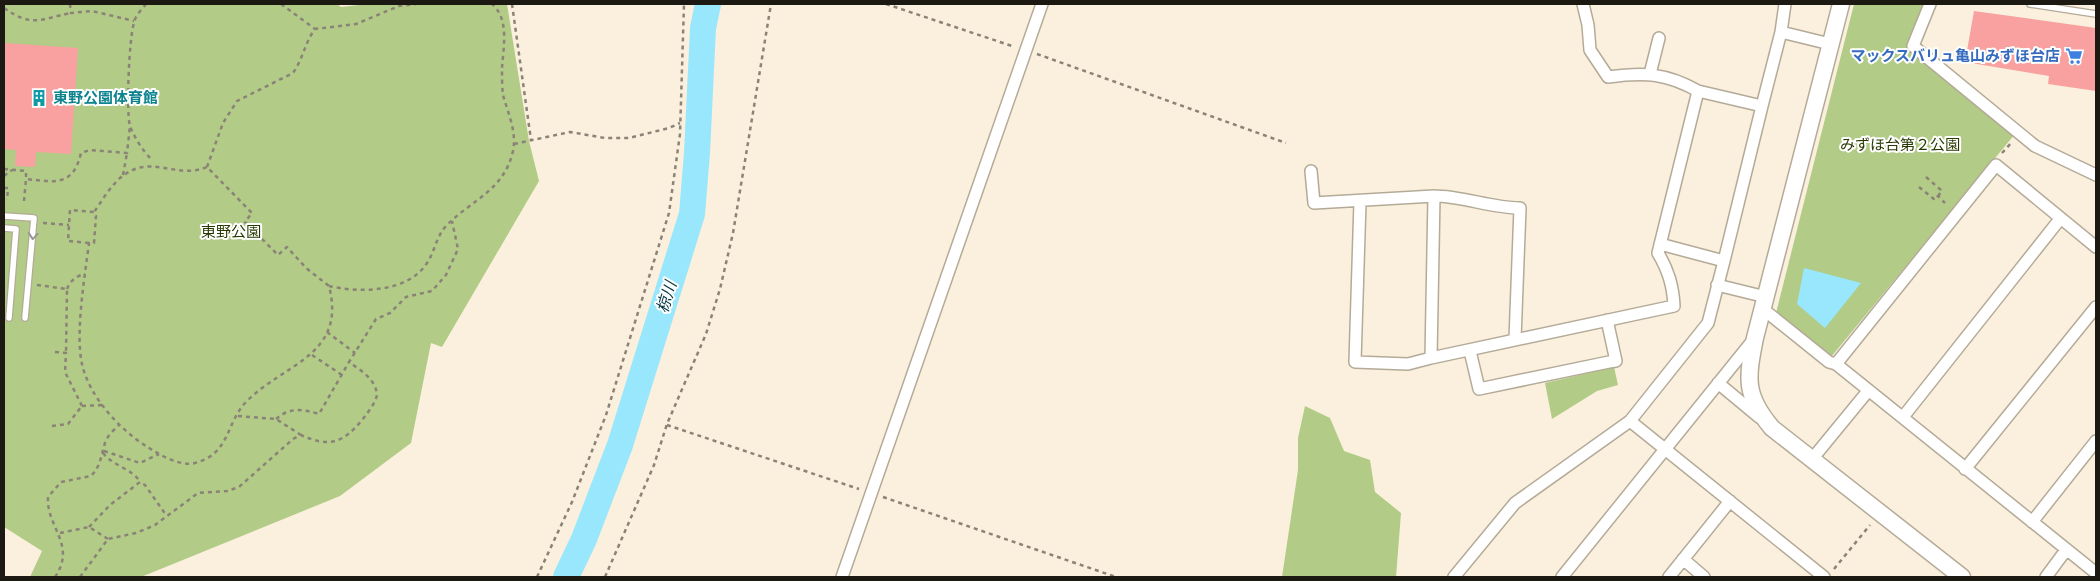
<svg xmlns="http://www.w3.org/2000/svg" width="2100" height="581" font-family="Arial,'Noto Sans JP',sans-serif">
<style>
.green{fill:#b2cb87}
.water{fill:#98e7fd}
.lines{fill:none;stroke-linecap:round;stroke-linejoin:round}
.river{stroke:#98e7fd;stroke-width:26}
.building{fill:#f8a1a0}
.lane-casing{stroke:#b4aa98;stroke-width:8}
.street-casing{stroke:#b4aa98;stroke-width:14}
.secondary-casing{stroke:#b4aa98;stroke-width:19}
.path{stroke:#8b8377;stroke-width:2.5;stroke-dasharray:4 4;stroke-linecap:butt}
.lane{stroke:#fff;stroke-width:5.5}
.street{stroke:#fff;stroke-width:11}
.secondary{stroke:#fff;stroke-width:16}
.oneway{stroke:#999794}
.labels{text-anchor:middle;stroke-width:4;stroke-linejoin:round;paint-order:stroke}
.shop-label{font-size:15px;font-weight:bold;fill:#366cbe;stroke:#fff;text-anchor:end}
.culture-label{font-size:15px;font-weight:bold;fill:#0d838f;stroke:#fff;text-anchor:start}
.park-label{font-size:15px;fill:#283800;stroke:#fff}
.water-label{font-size:16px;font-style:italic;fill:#043843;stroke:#fff}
</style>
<rect width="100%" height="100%" fill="#fbf0dd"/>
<!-- green -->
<path class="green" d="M4 4H337L341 7 368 4H507L529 141 539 181 442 347 431 343 411 443 340 496 141 577H30L42 551 4 527Z
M1854 4H1926L1908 47 2015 134 1831 357 1776 313Z
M1614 367 1618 385 1597 391 1552 419 1545 383Z
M1305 406 1330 418 1344 451 1370 460 1375 492 1401 513 1396 577H1282L1298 470V438Z"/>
<!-- water -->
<path class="water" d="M1804 268 1861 283 1825 328 1797 304Z"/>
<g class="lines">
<!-- river -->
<path class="river" d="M566 577 584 539 620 445 692 214 697 153 703 28 708 4"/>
</g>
<!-- building -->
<path class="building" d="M1974 11 2096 28V91L2048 84 2049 76 1965 62Z
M4 43 78 48 71 154 36 152 35 167 15 166 16 150 4 149Z"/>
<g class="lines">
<!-- lane casing -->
<g class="lane-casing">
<path id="lane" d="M2030 4 2096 14
M4 216 34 218 25 318
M4 228 16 229 9 318"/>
</g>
<!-- street casing -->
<g class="street-casing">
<path id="street" d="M1583 4 1588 25 1590 50 1608 77C1644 72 1666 73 1698 91
M1930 4 1913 46 2035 146 2096 175
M1781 32 1785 4
M1650 74 1659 38
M1311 171 1314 203 1434 196 1431 358 1674 306C1673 285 1668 270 1658 253L1698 91 1762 106 1781 32 1830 44
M1434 196C1463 196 1491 208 1520 208L1515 339
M1360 202 1355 362 1408 364 1431 358
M1660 244 1724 261 1708 323 1630 421 1824 577
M2096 247 1996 165 1836 364 2096 573
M1724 261 1762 106
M1717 285 1766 297
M1763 309 1829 362 1836 364
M1470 351 1479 389 1609 362 1616 361 1607 320
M1718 383 1759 417
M1903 417 2060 219
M1813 458 1868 391
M1965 469 2096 307
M2032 522 2096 441
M1683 559 1704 577
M842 577 1042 4
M1454 577 1515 503 1630 421
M1562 577 1754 339
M1669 577 1730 501
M2046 577 2066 550"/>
</g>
<!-- secondary casing -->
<g class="secondary-casing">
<path id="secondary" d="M1841 4 1755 338C1747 378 1744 395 1772 428L1962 577"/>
</g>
<!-- path -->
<path class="path" d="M70 4 71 13 92 11 134 21
M146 4C142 9 135 16 134 23 129 38 126 112 130 126 134 137 143 151 151 159
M281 4 315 29
M512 4 531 140
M886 4 1015 47
M4 8C33 28 40 19 71 13
M1037 54 1286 143
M514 144 570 132 605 138H629L669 128 680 123
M2002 153 2012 142
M207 167 223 123 237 101 293 73C303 59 305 42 315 29L356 24 399 6 416 4
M4 169 26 171V179C55 182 73 187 81 153L90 150 127 153 130 126
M123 175 127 153
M4 176 12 170
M1926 177 1942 191 1938 196
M1919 187 1935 200 1938 196 1945 203
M4 188H8L7 200
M24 201 26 179
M43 223 69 225
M89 243 68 241 70 210 94 212 96 216 94 243H89C85 275 75 333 82 364 89 396 119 429 146 446 158 454 180 467 195 463 231 453 225 424 246 402 284 363 347 356 329 286L306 268 287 247 278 255 245 222 252 213 207 167C176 180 153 154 124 175 112 183 102 201 94 212
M37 285 67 289 66 353
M329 286C359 293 408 293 427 263 435 251 436 237 446 226 471 200 504 191 513 151 517 132 508 113 503 95 502 87 502 77 502 69 503 49 510 19 492 4
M67 289C70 281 76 276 85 274
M327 332 355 353
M55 352 66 353 65 372 82 406
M312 355 342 375
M82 406 103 405
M238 416 276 419 301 435
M276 419C290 407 302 409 319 414L349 362
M667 425 859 489
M52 426 68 424 81 407
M104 451 140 463 159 454
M103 453C113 466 133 469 140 482
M883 497 1116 577
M89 527 110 505 140 482 145 485 166 515
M60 533 89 527 108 539
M1834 569 1870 525
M55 577C77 545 46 527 48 497L61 482 91 476C101 466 101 455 105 443 107 436 115 429 120 424
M80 577 108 539 136 533 155 525 198 493 227 491 239 487 293 439 301 435C330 448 343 443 363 419 368 412 375 404 377 395 376 379 360 370 349 362L376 319 390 313 406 297 432 291 446 275 458 249 452 221
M537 577 572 502 606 415 669 213 680 134 684 4
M605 577 654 465 667 424 706 334 720 289 733 233 771 4"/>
<!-- lane -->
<use href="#lane" class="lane"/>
<!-- street -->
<use href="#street" class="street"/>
<!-- secondary -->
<use href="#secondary" class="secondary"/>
</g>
<!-- one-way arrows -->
<defs><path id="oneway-chevron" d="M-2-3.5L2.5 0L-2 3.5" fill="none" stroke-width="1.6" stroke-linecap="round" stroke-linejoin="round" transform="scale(1.25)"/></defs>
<use class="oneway" href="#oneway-chevron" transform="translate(33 236) rotate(95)"/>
<!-- icons -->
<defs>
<g id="supermarket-bare" transform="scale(1.35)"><path d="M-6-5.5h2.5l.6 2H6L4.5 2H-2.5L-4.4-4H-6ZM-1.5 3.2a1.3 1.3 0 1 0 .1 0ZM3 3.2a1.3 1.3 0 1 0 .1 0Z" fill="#3f7fe0" stroke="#fff" stroke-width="2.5" paint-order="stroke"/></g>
<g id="building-bare" transform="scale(1.35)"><path d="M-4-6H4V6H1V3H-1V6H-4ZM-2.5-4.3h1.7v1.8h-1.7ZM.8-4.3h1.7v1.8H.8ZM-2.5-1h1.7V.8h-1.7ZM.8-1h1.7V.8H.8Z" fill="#0f9aa8" stroke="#fff" stroke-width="2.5" paint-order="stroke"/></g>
</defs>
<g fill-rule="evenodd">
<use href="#supermarket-bare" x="2074" y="56"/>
<use href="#building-bare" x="39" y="98"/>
</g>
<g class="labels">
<!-- shop labels -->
<g class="shop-label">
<text x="2060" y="61">マックスバリュ亀山みずほ台店</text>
</g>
<!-- culture labels -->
<g class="culture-label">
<text x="53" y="103">東野公園体育館</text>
</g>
<!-- park labels -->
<g class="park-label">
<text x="1900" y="150">みずほ台第２公園</text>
<text x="231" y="237">東野公園</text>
</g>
<!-- water labels -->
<g class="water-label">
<text transform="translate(666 297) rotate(-73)" y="6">椋川</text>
</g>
</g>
<!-- border -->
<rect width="2100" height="581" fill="none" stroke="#1c1812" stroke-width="10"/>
</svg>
